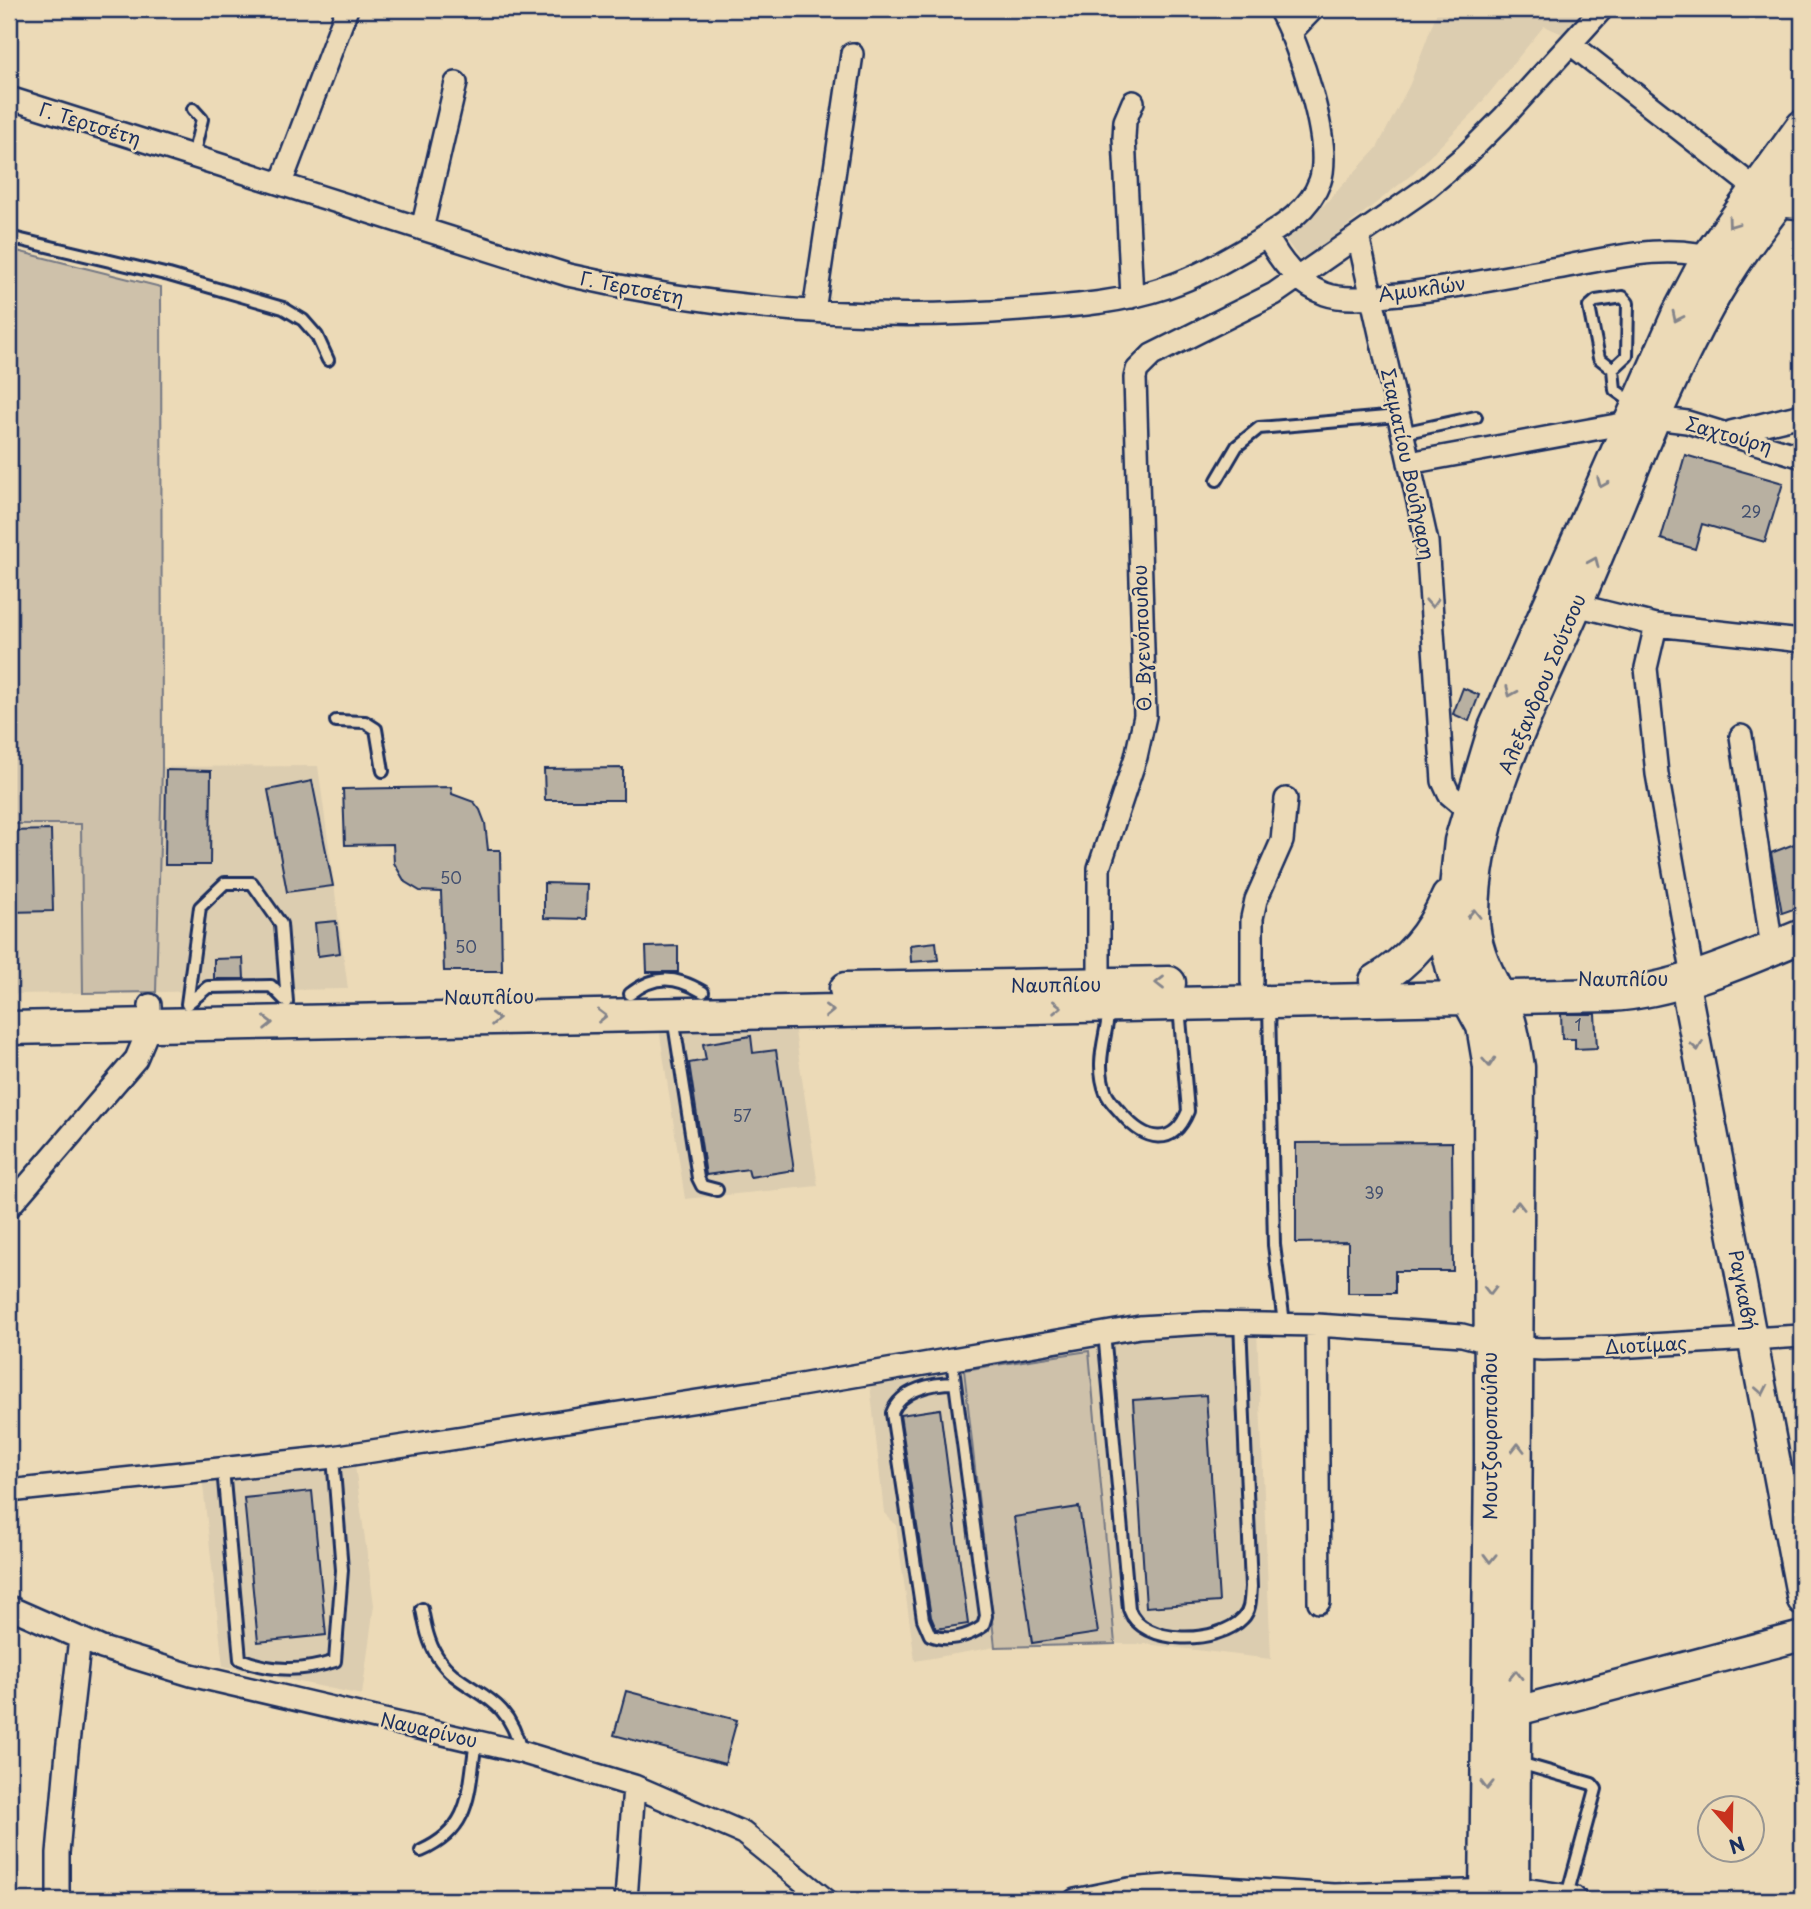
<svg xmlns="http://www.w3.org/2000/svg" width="1811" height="1909" font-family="'Playpen Sans',sans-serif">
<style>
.built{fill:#dccdb0}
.green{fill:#cec1aa;stroke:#747884;stroke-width:2}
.building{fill:#b8b0a1;stroke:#1b2f5e;stroke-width:2}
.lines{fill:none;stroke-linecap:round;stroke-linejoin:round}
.lane-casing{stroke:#1b2f5e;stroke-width:16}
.street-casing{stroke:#1b2f5e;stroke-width:26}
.secondary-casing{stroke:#1b2f5e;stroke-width:33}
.primary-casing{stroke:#1b2f5e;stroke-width:37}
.lane{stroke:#ecdab7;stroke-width:10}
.street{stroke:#ecdab7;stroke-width:21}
.secondary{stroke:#ecdab7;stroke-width:28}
.primary{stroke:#ecdab7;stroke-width:32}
.oneway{stroke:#84848a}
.labels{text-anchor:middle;stroke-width:5;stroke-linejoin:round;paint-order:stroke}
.number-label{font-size:16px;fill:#424f6f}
.street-label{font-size:19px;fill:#1b2f5e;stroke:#ecdab7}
</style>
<rect width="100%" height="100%" fill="#ecdab7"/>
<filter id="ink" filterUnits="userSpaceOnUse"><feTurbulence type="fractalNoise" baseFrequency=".0143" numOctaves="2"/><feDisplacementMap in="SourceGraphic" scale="14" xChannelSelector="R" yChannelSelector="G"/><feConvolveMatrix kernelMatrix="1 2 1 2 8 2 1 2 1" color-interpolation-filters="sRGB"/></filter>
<g filter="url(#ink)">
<!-- built -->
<path class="built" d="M1438 9H1584L1567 36 1544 26 1473 113 1410 176 1302 262 1285 239 1325 204 1377 148 1410 84Z
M318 766 348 989 156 992 162 767Z
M81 823 84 993 9 994V824Z
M794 1025 818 1186 685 1199 659 1028Z
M1257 1331 1271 1659 1146 1644H1115L1089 1351 1095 1344 1167 1332Z
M964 1370 995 1647 915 1661 896 1525 884 1513 870 1384Z
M354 1459 374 1605 362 1695 223 1666 202 1476Z"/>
<!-- green -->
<path class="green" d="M9 249 161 287 162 767 156 992 83 993 81 824H9Z
M1089 1351 1115 1644 995 1647 964 1370Z"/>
<!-- building -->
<path class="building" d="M1685 455 1783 483 1765 542 1702 524 1695 549 1661 539Z
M1463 688 1479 695 1469 721 1453 714Z
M623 768V800H545L544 769Z
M166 770 211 771 210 865H165Z
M312 781 333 886 287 892 268 790Z
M451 787 452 794 474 802 480 810 485 823 488 850H500L502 971H444L441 892 420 891 405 882 394 863 393 844 345 845 343 789Z
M51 830 53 911 9 912V831Z
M1802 841V873L1796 875 1802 892V906L1782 913 1771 853Z
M544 883 587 884 586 919 544 918Z
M336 921 340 953 318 956 315 923Z
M936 942 938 960 911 962 910 945Z
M678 946V972H647L646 947Z
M243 958 244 979H214V959Z
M1561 1014H1595L1597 1048 1575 1049V1039H1562Z
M751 1036 753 1053 776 1050 794 1170 750 1177 748 1169 706 1175 689 1063 706 1060 703 1044Z
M1452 1142 1453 1271H1395V1293H1348V1242L1296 1243V1143Z
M1206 1395 1219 1602 1146 1607 1133 1400Z
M940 1409 968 1624 936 1629 931 1617 900 1415Z
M312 1491 326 1635 258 1642 244 1498Z
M1079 1507 1098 1633 1032 1643 1014 1517Z
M626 1691 737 1720 725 1764 614 1735Z"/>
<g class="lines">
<!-- lane casing -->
<g class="lane-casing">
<path id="lane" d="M193 109 202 119 193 156
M9 237 169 275 283 308 303 320 317 336 328 360
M1613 369 1599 358 1589 307 1596 301 1623 297 1628 303 1627 356 1613 369 1615 390 1636 405
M1402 433 1476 417
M1217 480 1237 446 1259 428 1398 416
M336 721 365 722 376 729 383 771
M630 994C655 974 676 976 703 992
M187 1004 200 907 225 883H252L281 924 287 1002
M187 1004 208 987 271 986 287 1002
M1269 1005 1274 1245 1284 1323
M1109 1008C1107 1037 1094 1062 1106 1093 1109 1101 1117 1108 1122 1114 1145 1141 1173 1148 1188 1111L1179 1007
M673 1017 698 1178 702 1186 717 1190
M1104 1332 1129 1609C1142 1647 1219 1644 1243 1618 1251 1610 1250 1597 1251 1587L1240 1322
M952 1359 955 1383 986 1616 983 1626C968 1637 947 1642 930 1635L923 1619 892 1413C901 1389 933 1383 955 1383
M223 1469 240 1659C272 1672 302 1672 335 1661L342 1570 333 1457
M422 1609C425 1625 428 1642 437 1656 463 1697 507 1687 521 1752
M1516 1762 1592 1784 1596 1789 1566 1899
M421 1851C473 1828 468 1791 476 1741"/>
</g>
<!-- street casing -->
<g class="street-casing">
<path id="street" d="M1290 33 1313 9
M1571 44 1766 197 1783 206 1802 208
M9 98 568 275C716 309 869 322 1020 310 1070 306 1120 303 1167 287 1197 277 1225 261 1252 245 1278 229 1309 212 1320 181 1333 142 1299 44 1279 9
M281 183 347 9
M422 229 456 83
M1267 236C1280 262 1297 283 1325 294 1348 302 1376 296 1399 294 1452 288 1505 277 1557 268 1608 259 1670 241 1720 260
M1358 236 1427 542 1443 781 1449 794 1468 810
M1132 297 1124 138 1125 121 1133 102
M814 311 852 54
M1731 432 1802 415
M1409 463 1655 418 1687 422 1802 457
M1576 605 1656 625 1802 641
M1656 625 1646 668 1657 774 1693 977
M1741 736 1772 948
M1252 982V918L1256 900 1282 841 1286 799
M1099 983V868L1136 757 1145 716 1135 378 1137 370 1152 355 1274 294 1427 188 1466 155 1503 118 1602 9
M9 1207 136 1059 150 1026V1005
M1317 1325 1319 1602
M9 1491 333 1457 789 1387 1140 1327 1205 1323 1317 1325 1462 1335 1508 1347 1542 1349 1616 1347 1802 1336
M9 1607 102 1648 191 1675 521 1752 634 1786 743 1833 826 1900
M58 1900V1853L67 1752 80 1638
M626 1900 634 1786
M1075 1900 1129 1889 1179 1885 1334 1895 1498 1890"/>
</g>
<!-- secondary casing -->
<g class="secondary-casing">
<path id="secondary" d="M1684 979 1802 1600
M1494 1717 1802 1636
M1513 1891 1572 1900"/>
</g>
<!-- primary casing -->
<g class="primary-casing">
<path id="primary" d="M1376 981C1410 961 1432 934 1448 897
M846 989 1169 983
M9 1028 1610 995C1676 991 1742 961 1802 936
M1486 1900 1491 1459 1490 1067 1483 1026 1454 973 1449 953 1461 841 1495 728 1679 313 1709 256 1802 127
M1513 1900 1518 1067C1515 1050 1513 1031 1507 1015 1493 981 1473 955 1473 917 1473 808 1532 705 1574 608 1619 507 1655 401 1709 304 1735 256 1770 213 1802 170"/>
</g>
<!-- lane -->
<use href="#lane" class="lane"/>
<!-- street -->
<use href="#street" class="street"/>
<!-- secondary -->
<use href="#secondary" class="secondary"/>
<!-- primary -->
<use href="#primary" class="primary"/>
</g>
<!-- one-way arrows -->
<defs><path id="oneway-chevron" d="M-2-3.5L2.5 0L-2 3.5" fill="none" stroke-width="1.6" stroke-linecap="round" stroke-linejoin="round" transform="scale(1.75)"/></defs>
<g class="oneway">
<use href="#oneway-chevron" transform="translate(1732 223) rotate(126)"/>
<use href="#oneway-chevron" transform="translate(1677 317) rotate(116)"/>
<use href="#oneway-chevron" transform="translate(1602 483) rotate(113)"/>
<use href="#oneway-chevron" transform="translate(1594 562) rotate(-67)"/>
<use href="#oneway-chevron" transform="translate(1432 603) rotate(87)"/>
<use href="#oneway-chevron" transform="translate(1511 692) rotate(114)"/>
<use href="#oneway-chevron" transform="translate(1474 914) rotate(-90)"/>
<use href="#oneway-chevron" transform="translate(1160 983) rotate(180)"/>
<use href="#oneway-chevron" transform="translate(1057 1007) rotate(-1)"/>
<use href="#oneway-chevron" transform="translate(829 1011) rotate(-1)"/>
<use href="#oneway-chevron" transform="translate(602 1016) rotate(-1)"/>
<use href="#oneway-chevron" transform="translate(495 1019) rotate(-1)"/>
<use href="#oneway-chevron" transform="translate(268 1023) rotate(-1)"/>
<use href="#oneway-chevron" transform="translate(1697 1046) rotate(81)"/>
<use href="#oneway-chevron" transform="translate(1489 1062) rotate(86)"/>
<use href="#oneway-chevron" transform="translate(1518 1206) rotate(-90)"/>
<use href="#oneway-chevron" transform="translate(1490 1290) rotate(90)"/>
<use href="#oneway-chevron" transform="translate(1762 1390) rotate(79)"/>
<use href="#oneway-chevron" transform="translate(1518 1448) rotate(-90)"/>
<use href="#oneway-chevron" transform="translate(1490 1558) rotate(91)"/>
<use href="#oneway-chevron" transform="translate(1516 1675) rotate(-89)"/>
<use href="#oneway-chevron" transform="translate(1487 1785) rotate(91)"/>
</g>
</g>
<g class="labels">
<!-- number labels -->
<g class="number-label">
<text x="1751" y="518">29</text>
<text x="451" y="884">50</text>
<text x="466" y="953">50</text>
<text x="1578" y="1031">1</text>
<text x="742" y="1122">57</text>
<text x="1374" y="1199">39</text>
</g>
<!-- street labels -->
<g class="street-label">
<text transform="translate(90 124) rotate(17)" y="7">Γ. Τερτσέτη</text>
<text transform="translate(632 288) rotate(11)" y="7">Γ. Τερτσέτη</text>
<text transform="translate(1422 289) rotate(-8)" y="7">Αμυκλών</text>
<text transform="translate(1729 435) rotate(16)" y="7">Σαχτούρη</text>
<text transform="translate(1408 464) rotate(78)" y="7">Σταματίου Βούλγαρη</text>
<text transform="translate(1142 638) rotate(-92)" y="7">Θ. Βγενόπουλου</text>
<text transform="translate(1542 684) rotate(-67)" y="7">Αλεξανδρου Σούτσου</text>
<text x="1623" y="986">Ναυπλίου</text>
<text transform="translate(1056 985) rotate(-1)" y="7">Ναυπλίου</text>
<text transform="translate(489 997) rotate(-1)" y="7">Ναυπλίου</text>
<text transform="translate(1743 1290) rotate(79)" y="7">Ραγκαβή</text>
<text transform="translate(1646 1345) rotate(-3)" y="7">Διοτίμας</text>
<text transform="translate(1490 1436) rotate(-90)" y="7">Μουτζουροπούλου</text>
<text transform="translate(429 1730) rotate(13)" y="7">Ναυαρίνου</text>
</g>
</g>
<!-- margin -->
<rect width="1811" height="1909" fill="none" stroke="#ecdab7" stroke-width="35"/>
<rect x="18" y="18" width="1776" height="1874" fill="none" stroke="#1b2f5e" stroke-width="2.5" filter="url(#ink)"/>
<!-- north arrow -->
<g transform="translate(1731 1829) rotate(160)"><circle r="33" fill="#ecdab7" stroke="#989693" stroke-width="2"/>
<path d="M0-5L12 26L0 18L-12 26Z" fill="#c8321e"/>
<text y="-10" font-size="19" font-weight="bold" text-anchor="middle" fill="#1b2f5e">N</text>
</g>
</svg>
